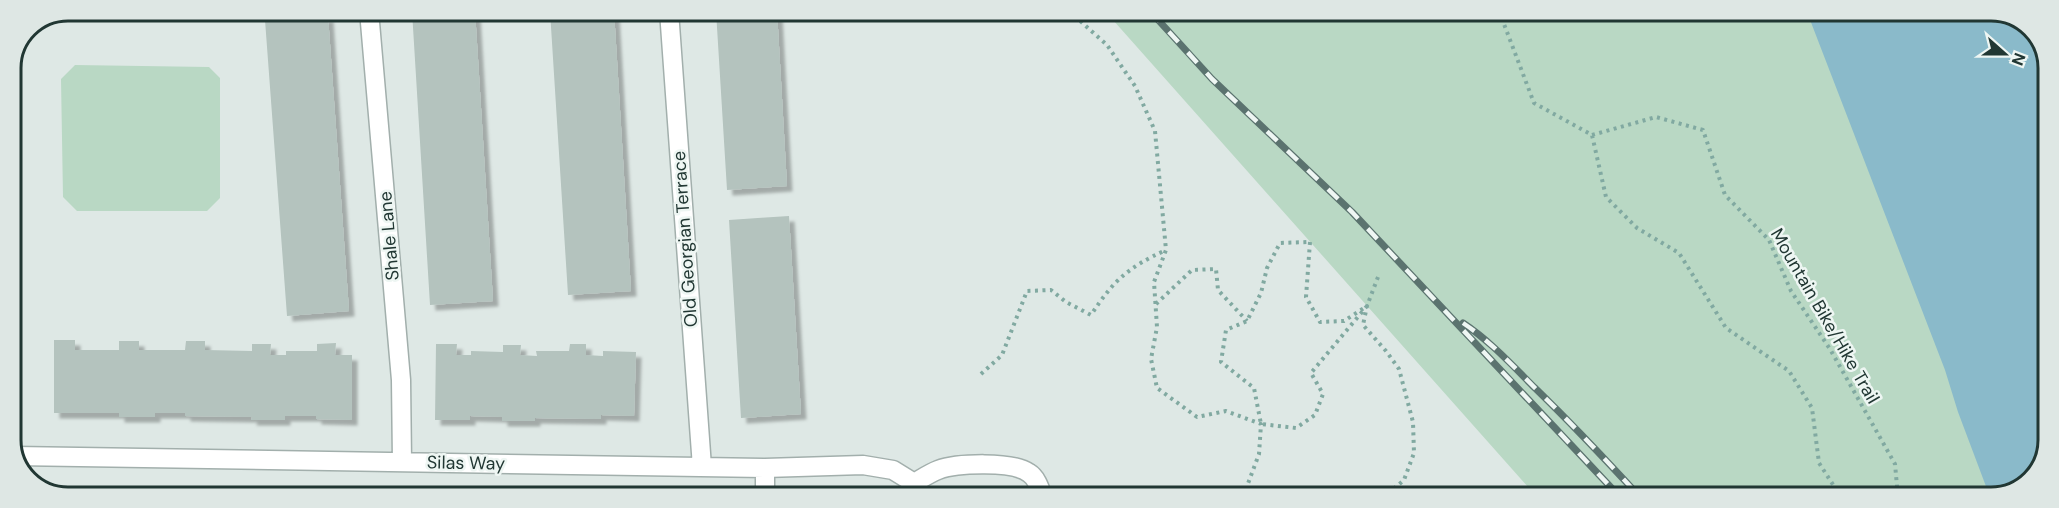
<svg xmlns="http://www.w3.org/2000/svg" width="2059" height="508" font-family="'DM Sans',sans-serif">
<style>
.green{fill:#b9d8c4}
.water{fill:#8abaca}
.building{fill:#b4c3be;filter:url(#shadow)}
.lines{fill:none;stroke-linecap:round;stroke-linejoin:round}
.minor-casing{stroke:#a2afac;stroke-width:21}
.path{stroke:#81a9a1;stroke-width:4;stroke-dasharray:3 4.5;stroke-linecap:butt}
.minor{stroke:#fff;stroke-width:18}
.rail-casing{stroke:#5b736f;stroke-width:7}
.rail{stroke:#eef6f3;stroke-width:4.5;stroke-dasharray:14;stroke-linecap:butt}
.labels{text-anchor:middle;stroke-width:5;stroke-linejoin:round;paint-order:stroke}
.street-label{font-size:18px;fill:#213733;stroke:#eef6f3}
.rim{fill:none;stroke:#213733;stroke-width:3}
</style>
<defs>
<filter id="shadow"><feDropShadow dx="5.5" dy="5.5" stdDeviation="1.5" flood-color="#0004"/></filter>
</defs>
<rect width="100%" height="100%" fill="#dee8e5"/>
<!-- green -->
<path class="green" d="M1105 11 1849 12 1992 497H1537Z
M75 65 209 67 220 78V198L207 211H77L63 197 61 79Z"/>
<!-- water -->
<path class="water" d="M1807 12H2003L2034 30 2048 61 2047 452 2026 485 1990 497 1958 412 1945 370Z"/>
<!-- building -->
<path class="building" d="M412 11H475L493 301 430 305Z
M550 11H614L631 291 568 295Z
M716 11H777L787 186 727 190Z
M328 16 349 311 287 316 265 20Z
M789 216 801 414 741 418 729 220Z
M54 340H75V350H119V341H139V350H185L186 341H205V350L252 351V344H271L270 355H286V351H317V344L336 343 335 355H352V420L316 419V416H285V420H251L252 417 185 416V413H155V417H119V413H54Z
M436 344H457L456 355H471V351L503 352V345H521L520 355 537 356 536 351H569L570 344H586V355L603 356V351L636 352 634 416 601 415V419L535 418V421H502V417L470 416V420H435Z
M1014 486V497H953V487Z"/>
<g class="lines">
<!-- minor casing -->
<g class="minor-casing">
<path id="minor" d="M369 11 401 380 402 462
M669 11 702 467
M15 456 765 468 863 465 893 470 914 483
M765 468V497
M914 483C921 479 930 473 938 470 957 463 1013 461 1029 473 1037 478 1040 489 1043 497"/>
</g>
<!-- path -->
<path class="path" d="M1069 11 1107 45 1135 86 1155 131 1166 250 1154 282 1157 327 1151 359 1157 388 1197 417 1226 411 1261 424 1259 454 1243 497
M1499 11 1534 103 1592 135 1606 197 1637 228 1679 253 1726 328 1789 371 1812 408 1819 463 1841 497
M1592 135 1656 117 1703 130 1725 195 1769 240 1791 291 1830 349 1895 464 1898 497
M1310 242 1306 297 1320 322 1344 321 1367 306 1311 373 1323 394 1315 415 1296 428 1261 424 1254 388 1221 362 1226 330 1247 321 1261 293 1267 268 1280 243Z
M1378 277 1367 306 1363 325 1386 351 1399 369 1413 422 1414 453 1404 480 1384 497
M1156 304 1192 270 1216 269 1218 290 1247 321
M981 374 1002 355 1027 291 1051 290 1066 302 1091 315C1114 280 1127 268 1166 250"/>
<!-- minor -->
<use href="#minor" class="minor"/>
<!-- rail casing -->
<g class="rail-casing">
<path id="rail" d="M1150 11 1212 79 1352 212 1620 497
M1463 323C1490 341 1512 365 1535 388 1571 423 1606 460 1640 497"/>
</g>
<!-- rail -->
<use href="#rail" class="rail"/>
</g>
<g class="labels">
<!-- street labels -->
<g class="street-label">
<text transform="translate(389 236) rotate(-95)" y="6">Shale Lane</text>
<text transform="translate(685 239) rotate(-94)" y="6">Old Georgian Terrace</text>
<text transform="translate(1825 316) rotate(60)" y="6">Mountain Bike/Hike Trail</text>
<text transform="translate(466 463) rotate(1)" y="6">Silas Way</text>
</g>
</g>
<!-- crop -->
<path d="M0 0H2059V508H0ZM68 21H1991A47 47 0 0 1 2038 68V440A47 47 0 0 1 1991 487H68A47 47 0 0 1 21 440V68A47 47 0 0 1 68 21Z" fill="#dee7e4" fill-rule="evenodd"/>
<path class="rim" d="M68 21H1991A47 47 0 0 1 2038 68V440A47 47 0 0 1 1991 487H68A47 47 0 0 1 21 440V68A47 47 0 0 1 68 21Z"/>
<!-- north arrow -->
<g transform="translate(2005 54) rotate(111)" stroke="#eef6f3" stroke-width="4.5" paint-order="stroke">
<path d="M0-4.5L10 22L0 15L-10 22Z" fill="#213733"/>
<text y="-9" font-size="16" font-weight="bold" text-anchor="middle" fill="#213733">N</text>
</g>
</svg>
